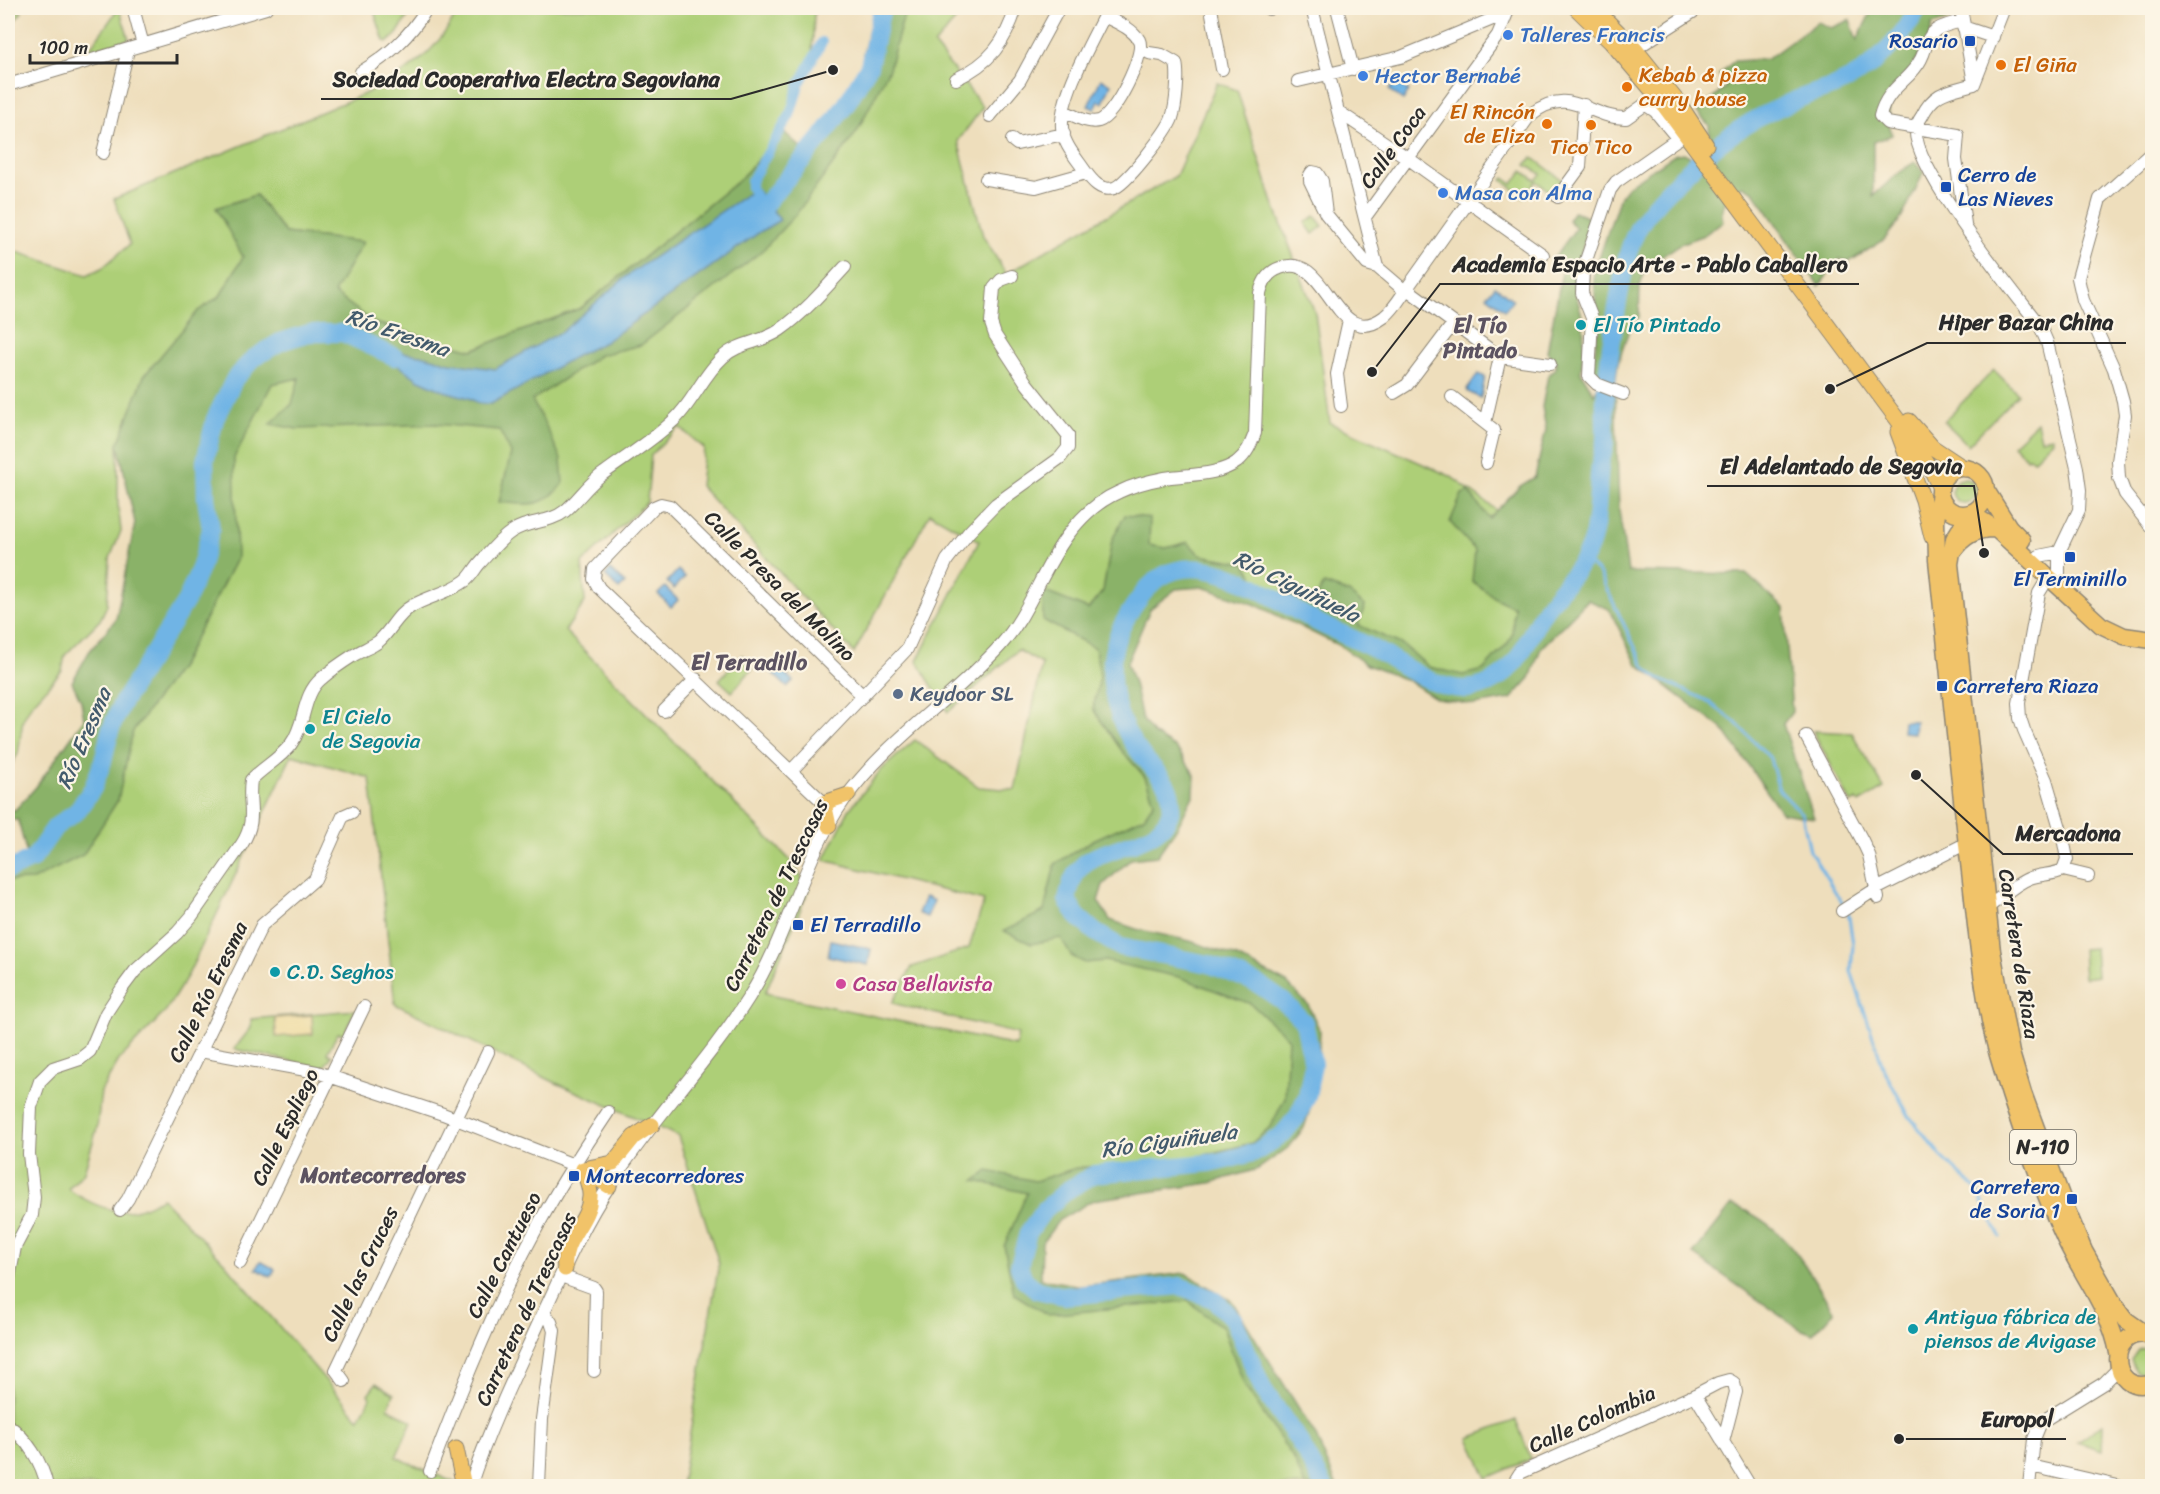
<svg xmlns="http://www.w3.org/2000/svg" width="2160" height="1494" font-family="Sriracha,sans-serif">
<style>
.green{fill:#adcf77;stroke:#6c7d51;stroke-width:1.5;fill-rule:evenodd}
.forest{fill:#8ab268;stroke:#5a6e4a;stroke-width:1.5}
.sand{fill:#eeda9e;stroke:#8c8264;stroke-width:1.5}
.water{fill:#6fb4e5;stroke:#4d7088;stroke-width:1.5}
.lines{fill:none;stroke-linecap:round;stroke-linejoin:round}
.stream{stroke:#6fb4e5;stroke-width:3}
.canal{stroke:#6fb4e5;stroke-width:10}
.river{stroke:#6fb4e5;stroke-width:18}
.minor-casing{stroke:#8c8474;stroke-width:14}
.major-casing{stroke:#8c8474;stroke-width:17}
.highway-casing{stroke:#8c8474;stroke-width:19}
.minor{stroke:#fff;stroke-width:12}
.major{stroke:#f1c369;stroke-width:15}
.highway{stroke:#f1c369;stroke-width:16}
.shop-dot{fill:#3f7fe0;stroke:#fcf5e5;stroke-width:2}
.transit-dot{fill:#1a4fb4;stroke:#fcf5e5;stroke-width:2}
.food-dot{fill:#e8710a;stroke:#fcf5e5;stroke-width:2}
.culture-dot{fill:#0f9aa8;stroke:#fcf5e5;stroke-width:2}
.service-dot{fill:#5c6f8a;stroke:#fcf5e5;stroke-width:2}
.hotel-dot{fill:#d1479c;stroke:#fcf5e5;stroke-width:2}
.labels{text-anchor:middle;stroke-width:4.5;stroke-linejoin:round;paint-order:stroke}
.shield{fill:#fcf5e5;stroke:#6a6863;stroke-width:1.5}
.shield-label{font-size:20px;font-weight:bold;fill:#2b2b2b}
.shop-label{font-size:21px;fill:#366cbe;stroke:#fcf5e5;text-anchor:start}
.transit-label{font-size:21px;fill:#164399;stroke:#fcf5e5;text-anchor:start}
.food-label{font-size:21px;fill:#c56008;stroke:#fcf5e5;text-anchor:start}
.street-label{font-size:21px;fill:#2b2b2b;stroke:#fcf5e5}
.culture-label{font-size:21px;fill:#0d838f;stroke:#fcf5e5;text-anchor:start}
.service-label{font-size:21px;fill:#4e5e75;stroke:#fcf5e5;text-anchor:start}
.hotel-label{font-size:21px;fill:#b23c85;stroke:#fcf5e5;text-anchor:start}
.neighbourhood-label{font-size:22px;font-weight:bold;fill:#5c5361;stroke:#fcf5e5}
.water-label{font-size:22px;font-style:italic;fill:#435b6c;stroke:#fcf5e5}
.leader{fill:none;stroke:#2b2b2b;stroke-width:2}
.callout-dot{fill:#2b2b2b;stroke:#fcf5e5;stroke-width:2}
.callout-label{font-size:22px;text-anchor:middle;font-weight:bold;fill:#2b2b2b;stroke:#fcf5e5;stroke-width:4.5;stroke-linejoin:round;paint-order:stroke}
</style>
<rect width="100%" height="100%" fill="#fcf5e5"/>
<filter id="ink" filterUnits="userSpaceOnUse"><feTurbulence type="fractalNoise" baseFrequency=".0167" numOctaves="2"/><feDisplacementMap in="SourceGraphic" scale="12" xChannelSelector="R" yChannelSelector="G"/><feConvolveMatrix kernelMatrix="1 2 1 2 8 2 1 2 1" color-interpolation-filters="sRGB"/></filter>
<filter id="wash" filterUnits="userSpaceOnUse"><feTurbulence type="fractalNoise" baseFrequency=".008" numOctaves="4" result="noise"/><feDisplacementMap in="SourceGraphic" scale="24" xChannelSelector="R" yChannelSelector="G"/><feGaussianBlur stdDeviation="1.35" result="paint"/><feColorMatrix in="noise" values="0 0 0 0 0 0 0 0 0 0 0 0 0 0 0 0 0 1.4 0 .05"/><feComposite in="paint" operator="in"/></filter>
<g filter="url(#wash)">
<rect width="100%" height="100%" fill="#eedebc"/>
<!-- green -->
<path class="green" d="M14 8 22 12 8 29V15Z
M119 8 129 39 87 52Z
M373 8H413L397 34 388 42 384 41Z
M459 8H818L814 15 812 53 794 115 784 132 738 181 581 308 472 350 375 323 334 293 362 242 285 233 256 195 216 208 244 257 220 296 198 311 118 444V505L121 531 110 558 107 605 100 620 65 655 62 671 31 705 23 720 18 754 8 770V249L87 275 102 268 130 244 114 199 362 95C406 74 437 54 459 8Z
M882 8H966L934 45 983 107 958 141 983 236 1006 274 1176 176 1217 83 1237 90 1272 200 1315 313 1330 423 1450 476 1558 555 1584 559 1471 690 1353 637 1170 572 1112 663 1170 791 1067 900 1304 1022 1282 1135 1044 1210 1037 1290 1215 1300 1324 1486H681L719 1263 678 1136 556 1083 395 1004 370 778 292 755 188 975 165 1012 119 1060 101 1091 97 1128 84 1172 68 1189C87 1202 112 1215 135 1210 144 1208 154 1202 162 1198L224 1262 359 1419 370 1398 368 1394 376 1383 394 1394 388 1408 412 1421 396 1457 462 1486H8V870L33 859 254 358 475 381 617 311 821 138 869 66ZM679 427 704 448 700 486 854 653 930 513 979 541 917 661 948 712 1018 650 1042 664 1015 790 979 787 915 740 880 771 849 810 824 860 984 901 969 948 912 967 892 1003 1018 1034 1016 1046 765 993 809 889 791 861 565 631 585 602 582 563 647 502 651 455Z
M1532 157 1565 182 1555 195 1536 181 1524 197 1502 180 1504 178 1513 184 1522 171 1536 180 1541 174 1526 165Z
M1315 216 1323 226 1313 234 1305 223Z
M1994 370 2018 394 1968 445 1944 421Z
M2037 422 2041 439 2052 437 2053 440 2033 460 2029 457 2027 459 2013 445Z
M1952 491a12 12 0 1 1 24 0a12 12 0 1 1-24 0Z
M742 655 754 667 732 692 719 680Z
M1813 731 1852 733 1884 788 1859 803 1857 800 1851 803Z
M2095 948 2097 976 2084 978 2082 949Z
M355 1010 344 1034 338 1033 327 1053 332 1056 323 1068 234 1049 251 1028V1019Z
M2147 1348 2152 1351V1372L2143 1374 2136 1371 2131 1360 2138 1350Z
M1516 1420 1531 1459 1487 1478 1469 1438Z
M2103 1424 2102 1450 2077 1442Z"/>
<!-- forest -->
<path class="forest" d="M874 8H906L889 69 856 133 797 213 762 251 641 345 600 355 532 400 546 426 561 459 563 484C542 509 528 505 499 502L511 453 499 430 436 424 297 429 270 424 292 404 299 378 272 384 234 458 237 557 182 664 133 731 118 800 83 855 33 880 8 881V867L29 863 18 820H8V810H15L36 787 84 719 81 701 72 682 89 652 116 619 135 523 118 444 144 376 198 311 220 296 243 257 216 208 256 195 285 233 363 242 334 293 375 323 472 350 581 308 738 181 784 132 806 152 831 121 847 95 865 56 863 54Z
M1873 8H1950L1951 19 1932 25 1929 40 1889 104V123L1892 135 1873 142V196L1896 175 1915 162 1924 172 1902 217 1884 240 1849 262 1840 259 1819 286 1754 192 1742 186C1729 197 1718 202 1723 221L1704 235 1682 243 1646 267 1640 286 1639 317 1630 327 1618 363 1615 385 1619 510 1628 572 1746 574 1784 608 1792 712 1783 724 1814 818 1782 813 1723 729 1637 664 1609 609 1588 600 1541 648 1530 678 1511 699 1475 705 1437 699 1409 681 1367 665 1342 647 1254 604 1202 587 1176 589 1150 609 1127 663 1134 683 1142 719 1153 734 1177 749 1195 775 1194 794 1178 826 1157 856 1131 859 1103 885 1098 901 1110 920 1136 929 1190 941 1237 957 1287 983 1308 1005 1320 1031 1317 1087 1304 1128 1289 1147 1258 1169 1210 1183 1093 1200 1059 1220 1042 1243 1041 1279 1082 1286 1185 1273 1232 1301 1315 1434 1337 1486H1305L1294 1459 1245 1387 1223 1328 1188 1301 1048 1315 1014 1294 1004 1246 1027 1193 975 1181 988 1171 1035 1181 1076 1168 1195 1157 1252 1143 1271 1126 1285 1098 1288 1038 1251 1004 1179 977 1105 961 1085 963 1071 956 1061 938 1031 944 1004 931 1044 911 1055 864 1093 840 1144 817 1154 802 1145 777 1122 751 1093 709 1100 676 1095 648 1043 620V591L1088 609 1103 591 1112 540 1125 515 1150 518 1149 545 1166 548 1188 542 1200 555 1245 563 1258 584 1312 604 1324 584 1349 593 1365 606 1358 625 1403 645 1429 667 1463 675 1483 670 1508 643 1512 634 1514 607 1497 599 1472 581 1475 550 1450 522 1462 494 1468 491 1489 518 1520 486 1535 477 1546 429 1542 407 1548 375 1555 370 1556 362 1547 352 1562 272 1554 258 1576 228 1568 220 1574 211 1591 219 1582 250 1576 294 1583 319 1584 347 1581 372 1594 394 1600 384 1596 381 1593 366 1597 333 1594 273 1620 196 1628 186 1676 154 1684 153 1693 158 1710 143 1709 125 1697 112 1726 87 1719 75 1734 61 1767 59 1818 22 1831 28 1850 20 1857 40Z
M1732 1205C1787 1225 1805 1266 1834 1312L1813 1334 1800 1329 1693 1254Z"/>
<!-- sand -->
<path class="sand" d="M312 1015 313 1034 276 1037 275 1018Z"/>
<!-- water -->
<path class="water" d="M1101 79 1111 84 1103 103 1099 101 1095 109 1088 106Z
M1400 85 1409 91 1403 100 1389 90 1391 87Z
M756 188 780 220 760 232 605 342 578 355 491 404 478 403 469 398 444 391 419 380 374 348 421 355 450 363 495 369 563 331 628 275Z
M1495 286 1513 300 1505 310 1487 296Z
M1478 374 1485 377 1481 398 1468 392 1467 389Z
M610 570 625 583 619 589 605 576Z
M678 570 685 577 674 589 667 582Z
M665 587 678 600 671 607 658 594Z
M775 664 793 681 787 687 769 670Z
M1903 721H1915L1914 733 1902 732Z
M925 897 934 901 927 917 918 913Z
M831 940 871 949 868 965 828 956Z
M260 1261 275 1269 271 1277 256 1269Z"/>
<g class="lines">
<!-- stream -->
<path class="stream" d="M1584 559 1599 573 1644 666 1657 678 1706 700 1734 721 1770 758 1779 790 1802 814 1810 851 1844 906
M1848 911 1853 944 1851 971 1884 1070 1909 1116 1941 1156 1977 1190 2000 1237"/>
<!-- canal -->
<path class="canal" d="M760 203 751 188V181L790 115 799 85 822 42"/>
<!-- river -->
<path class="river" d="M749 217 767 202 821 138 845 106 869 66 882 8
M8 870 33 859 55 827 77 811 93 788 103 761 110 731 121 705 186 601 201 566 211 529 206 498 205 461 215 419 235 378 254 358 280 342 309 333H343L395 357
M1324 1486 1299 1441 1263 1389 1234 1320 1215 1300 1180 1286 1064 1296 1037 1290 1024 1279 1019 1266 1028 1233 1044 1210 1069 1189 1095 1174 1218 1162 1256 1152 1282 1135 1297 1117 1307 1096 1313 1064 1304 1022 1284 1002 1258 984 1209 964 1120 947 1095 932 1077 916 1067 900C1070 886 1073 874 1084 864 1108 844 1165 845 1171 809 1175 785 1154 771 1141 754 1116 723 1104 676 1117 638 1122 623 1132 608 1142 595 1186 535 1261 591 1309 618 1333 631 1359 640 1383 654 1420 675 1460 708 1502 675 1522 660 1529 635 1542 614 1558 589 1584 568 1592 540 1599 516 1597 490 1600 466 1601 458 1604 451 1605 442 1606 429 1604 415 1605 401 1607 366 1613 331 1619 296 1624 271 1627 247 1640 225 1657 197 1711 147 1740 129 1755 118 1774 110 1791 102 1806 95 1822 91 1837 85 1873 70 1900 40 1919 8"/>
</g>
</g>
<g filter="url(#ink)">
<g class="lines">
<!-- minor casing -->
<g class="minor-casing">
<path id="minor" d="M133 8 143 45
M1108 8C1094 38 1060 94 1062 127 1062 142 1077 159 1085 171 1092 181 1101 192 1114 188 1126 185 1168 130 1172 118 1176 106 1179 75 1176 63L1162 55 1149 53
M1211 8 1222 69
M1268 8 1269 9
M1312 8 1377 267 1405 291
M1337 8 1353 69
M1961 8 1974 83
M1963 21C1953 23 1944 25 1936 30 1925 38 1927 48 1921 59 1910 81 1887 87 1880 116L1887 123 1958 135 1956 159 1965 224
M1963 27 1993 37
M1635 49 1699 8
M361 72C389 55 410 36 427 8
M956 79C990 63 1005 43 1016 8
M1298 81 1401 57 1507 13
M1974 84C1950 91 1934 91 1922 116 1920 119 1917 124 1916 128 1910 166 2014 292 2040 326L2047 342 2077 468 2080 490 2079 510 2059 552V574
M1974 84 2004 8
M8 85 266 8
M1646 105 1655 111 1678 139
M1064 111C1075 116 1087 124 1099 121 1114 117 1146 54 1139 40 1132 28 1116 22 1104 16
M1339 112 1409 159 1543 255
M990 116 1020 80 1059 8
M1012 140 1017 144 1064 134
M103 153 128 50
M2149 155 2100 199 2078 278 2083 300 2114 369 2123 401 2125 415 2118 461 2119 478 2125 494 2152 528
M986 179 1036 187 1086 173
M1558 197 1580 167 1584 105
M1326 214 1310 181V175L1312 172 1317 173 1322 181 1326 214 1367 264 1377 267
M1365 217 1498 35 1509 8
M1407 289 1500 357 1550 364
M1394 393 1407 385 1453 324
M1623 394 1597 384 1589 376 1592 318 1582 293 1583 269 1610 190 1616 182 1686 133
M1452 397 1485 423 1500 357
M1341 406 1337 374 1349 320
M1485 423 1494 430 1486 463
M2039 556 2059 552
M664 711 696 679
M1806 736 1862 840 1869 855 1878 898
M791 771 907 649 947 560 969 532 996 504 1060 458 1068 448V435L1027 384 995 335 991 323 994 288 1001 280 1012 276
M824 803 599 588 594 579 595 569 654 507 661 504 670 506 863 696
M2063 870 2088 876
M1987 908C2001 898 2014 884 2030 878 2041 874 2053 875 2063 870L2067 859 2063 838 2046 780 2024 730 2020 718 2019 703 2039 593 2048 578
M1842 911 1876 889 1967 843
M200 1051 317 1072 443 1114 579 1167
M120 1210 128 1199 262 925 315 879 343 816 352 812
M240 1263 364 1007
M561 1276 594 1288 596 1291 594 1371
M8 1284 15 1247 32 1215 34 1197 29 1154 31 1107 40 1081 53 1068 80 1059 90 1051 106 1013 123 987 135 971 177 933 191 917 242 844C258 819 247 805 251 780 263 767 280 759 291 744 306 724 302 695 321 679 331 670 343 662 354 655 362 650 371 647 378 642 391 631 397 614 412 606 429 596 449 593 465 581 471 577 474 570 479 564 489 553 499 540 511 532 527 520 549 524 565 511 579 499 589 483 604 473 627 456 652 441 673 421 693 403 702 376 723 357 739 342 762 343 780 330 804 313 825 289 845 267
M344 1381 336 1370 488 1052
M1695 1395 1750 1486
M8 1425C27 1439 42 1462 47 1486
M2031 1466 2118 1486
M430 1471C460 1391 493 1309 534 1233 556 1191 582 1151 608 1112
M470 1486C488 1432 512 1381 536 1329 559 1280 581 1228 611 1183 653 1118 708 1062 749 997 788 936 803 858 844 800 887 740 951 700 1000 646 1029 614 1042 570 1067 536 1081 517 1098 501 1119 492 1133 485 1149 481 1165 478 1187 474 1218 476 1237 462 1247 454 1251 444 1255 433L1260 293C1263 281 1268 272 1280 268 1328 249 1334 354 1384 317 1393 310 1399 300 1405 291L1530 115C1570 83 1590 119 1626 118L1657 96
M539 1486 542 1419 554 1331 551 1322 544 1312
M1517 1486 1515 1481 1520 1473 1695 1395 1718 1383 1729 1380 1734 1383 1736 1392 1723 1442
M2029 1486 2034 1439 2041 1422 2104 1383 2119 1368"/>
</g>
<!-- major casing -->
<g class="major-casing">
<path id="major" d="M1576 8 1611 42 1657 96 1906 431 1933 473 1940 488
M1594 8 1635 49 1680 105 1706 145
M1909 421 1932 447 1965 469
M1898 432 1923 500 1932 537
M829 826 824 803 848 795
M583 1169 613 1163 634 1137 652 1125
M583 1169 609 1186
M565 1269C561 1239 589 1223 590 1197 591 1188 586 1178 583 1169
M456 1449 464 1486"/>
</g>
<!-- highway casing -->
<g class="highway-casing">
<path id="highway" d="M1940 491a23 23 0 1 1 46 0a23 23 0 1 1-46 0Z
M1986 490 2009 527 2022 540
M1940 492 1936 521 1937 560C1948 664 1958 768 1970 871 1977 933 1982 995 1998 1055 2016 1117 2038 1180 2065 1239 2083 1277 2111 1311 2118 1353
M1970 513 1954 539 1950 564 1992 951 2011 1053 2023 1093 2063 1201 2084 1251 2114 1304 2126 1320 2146 1334
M1962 514 1980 519 1996 529 2101 625 2124 636 2152 640
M1953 551C1963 536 1978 528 1996 529
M2151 1336C2106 1323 2108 1398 2152 1383"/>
</g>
<!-- minor -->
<use href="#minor" class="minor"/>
<!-- major -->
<use href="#major" class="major"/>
<!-- highway -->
<use href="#highway" class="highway"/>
</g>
</g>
<!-- markers -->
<g class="shop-dot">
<circle cx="1508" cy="35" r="6"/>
<circle cx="1363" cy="76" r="6"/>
<circle cx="1443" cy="193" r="6"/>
</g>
<g class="transit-dot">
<rect x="1964" y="35" width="12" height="12" rx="3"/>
<rect x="1940" y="181" width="12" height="12" rx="3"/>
<rect x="2064" y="551" width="12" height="12" rx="3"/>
<rect x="1936" y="680" width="12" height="12" rx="3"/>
<rect x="792" y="919" width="12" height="12" rx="3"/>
<rect x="568" y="1170" width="12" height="12" rx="3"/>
<rect x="2066" y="1193" width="12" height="12" rx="3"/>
</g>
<g class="food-dot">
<circle cx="2001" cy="65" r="6"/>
<circle cx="1627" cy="87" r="6"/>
<circle cx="1547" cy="124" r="6"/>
<circle cx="1591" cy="125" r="6"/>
</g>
<g class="culture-dot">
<circle cx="1581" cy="325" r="6"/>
<circle cx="310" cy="729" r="6"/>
<circle cx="275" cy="972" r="6"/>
<circle cx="1913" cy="1329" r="6"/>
</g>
<circle class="service-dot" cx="898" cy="694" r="6"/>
<circle class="hotel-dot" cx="841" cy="984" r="6"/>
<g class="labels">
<!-- shield labels -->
<rect class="shield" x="2010" y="1130" width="66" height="34" rx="4.5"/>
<g class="shield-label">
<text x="2043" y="1154">N-110</text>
</g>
<!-- shop labels -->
<g class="shop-label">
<text x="1520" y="42">Talleres Francis</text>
<text x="1375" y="83">Hector Bernabé</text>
<text x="1455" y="200">Masa con Alma</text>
</g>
<!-- transit labels -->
<g class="transit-label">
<text x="1958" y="48" text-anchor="end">Rosario</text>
<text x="1958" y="182">Cerro de<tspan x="1958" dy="24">Las Nieves</tspan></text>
<text x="2070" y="586" text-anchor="middle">El Terminillo</text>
<text x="1954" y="693">Carretera Riaza</text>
<text x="810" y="932">El Terradillo</text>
<text x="586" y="1183">Montecorredores</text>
<text x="2060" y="1194" text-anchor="end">Carretera<tspan x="2060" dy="24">de Soria 1</tspan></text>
</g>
<!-- food labels -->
<g class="food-label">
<text x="2013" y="72">El Giña</text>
<text x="1639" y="82">Kebab &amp; pizza<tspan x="1639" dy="24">curry house</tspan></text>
<text x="1535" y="119" text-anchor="end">El Rincón<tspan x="1535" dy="24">de Eliza</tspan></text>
<text x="1591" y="154" text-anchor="middle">Tico Tico</text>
</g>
<!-- street labels -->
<g class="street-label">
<text transform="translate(1393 147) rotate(-54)" y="7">Calle Coca</text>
<text transform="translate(780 586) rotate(45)" y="7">Calle Presa del Molino</text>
<text transform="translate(776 895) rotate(-64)" y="7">Carretera de Trescasas</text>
<text transform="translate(2019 954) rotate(81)" y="7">Carretera de Riaza</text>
<text transform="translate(208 992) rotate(-64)" y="7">Calle Río Eresma</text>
<text transform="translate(285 1127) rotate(-64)" y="7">Calle Espliego</text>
<text transform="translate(504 1255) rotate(-63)" y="7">Calle Cantueso</text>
<text transform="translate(360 1274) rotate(-64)" y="7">Calle las Cruces</text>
<text transform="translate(526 1309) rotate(-65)" y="7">Carretera de Trescasas</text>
<text transform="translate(1592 1419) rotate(-24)" y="7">Calle Colombia</text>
</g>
<!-- culture labels -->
<g class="culture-label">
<text x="1593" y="332">El Tío Pintado</text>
<text x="322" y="724">El Cielo<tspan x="322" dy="24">de Segovia</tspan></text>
<text x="287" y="979">C.D. Seghos</text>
<text x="1925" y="1324">Antigua fábrica de<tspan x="1925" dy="24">piensos de Avigase</tspan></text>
</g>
<!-- service labels -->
<g class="service-label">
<text x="910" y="701">Keydoor SL</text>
</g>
<!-- hotel labels -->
<g class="hotel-label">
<text x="853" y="991">Casa Bellavista</text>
</g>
<!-- neighbourhood labels -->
<g class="neighbourhood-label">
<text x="1480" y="333">El Tío<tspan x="1480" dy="25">Pintado</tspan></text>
<text x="749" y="670">El Terradillo</text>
<text x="383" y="1183">Montecorredores</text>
</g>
<!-- water labels -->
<g class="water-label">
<text transform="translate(398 332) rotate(19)" y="8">Río Eresma</text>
<text transform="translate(1297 586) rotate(26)" y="8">Río Ciguiñuela</text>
<text transform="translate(83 738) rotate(-67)" y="8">Río Eresma</text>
<text transform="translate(1169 1140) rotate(-8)" y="8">Río Ciguiñuela</text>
</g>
</g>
<!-- callouts -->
<path class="leader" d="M833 70L731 99H321M1372 372L1440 284H1859M1830 389L1927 343H2126M1984 553L1974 486H1707M1916 775L2003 854H2133M1899 1439L1969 1439H2066"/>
<g class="callout-dot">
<circle cx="833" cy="70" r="6"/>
<circle cx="1372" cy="372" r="6"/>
<circle cx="1830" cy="389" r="6"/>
<circle cx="1984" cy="553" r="6"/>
<circle cx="1916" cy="775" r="6"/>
<circle cx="1899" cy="1439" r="6"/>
</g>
<g class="callout-label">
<text x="526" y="87">Sociedad Cooperativa Electra Segoviana</text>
<text x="1650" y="272">Academia Espacio Arte - Pablo Caballero</text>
<text x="2026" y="330">Hiper Bazar China</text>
<text x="1841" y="474">El Adelantado de Segovia</text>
<text x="2068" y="841">Mercadona</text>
<text x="2017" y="1427">Europol</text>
</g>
<!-- margin -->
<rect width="2160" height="1494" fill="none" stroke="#fcf5e5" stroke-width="30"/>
<!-- scale -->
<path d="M30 54v9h147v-9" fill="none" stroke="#2b2b2b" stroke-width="3"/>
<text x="39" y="54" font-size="18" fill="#2b2b2b" stroke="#fcf5e5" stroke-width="4.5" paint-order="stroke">100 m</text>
</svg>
